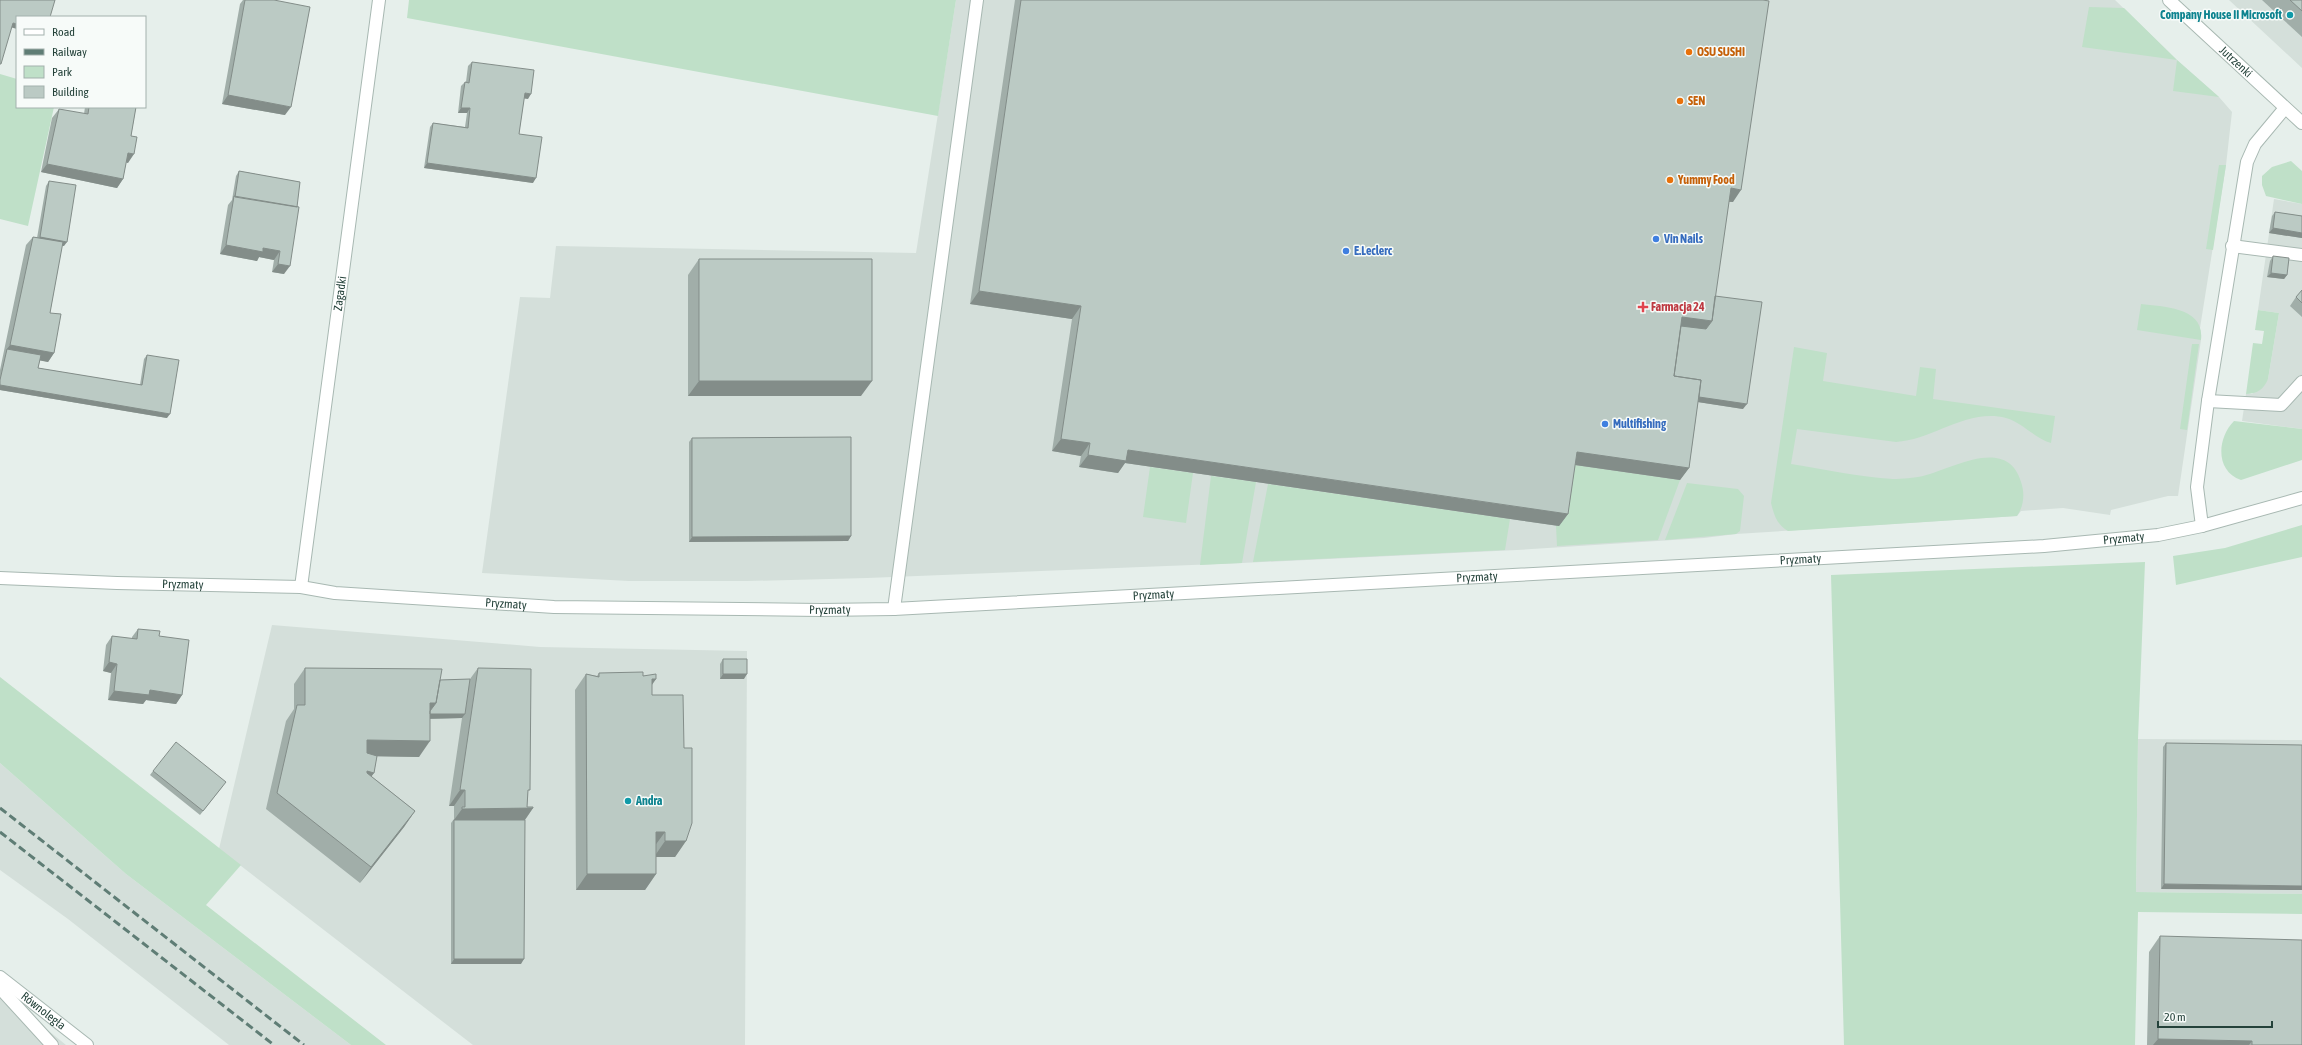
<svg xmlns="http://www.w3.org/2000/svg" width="2302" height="1045" font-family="'Asap Condensed',sans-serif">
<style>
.built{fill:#d4dfda}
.green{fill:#bfe0c8}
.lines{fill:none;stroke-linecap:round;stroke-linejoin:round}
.minor-casing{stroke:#a8b8b2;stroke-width:14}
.minor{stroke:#fff;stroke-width:12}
.rail{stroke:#5f7d75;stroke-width:3;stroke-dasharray:8 4;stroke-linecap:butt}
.wall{fill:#a1aea9}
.shaded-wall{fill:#838d89}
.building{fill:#bbcac4;stroke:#838d89}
.culture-dot{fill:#0f9aa8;stroke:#f7fbf9;stroke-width:1.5}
.food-dot{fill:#e8710a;stroke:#f7fbf9;stroke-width:1.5}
.shop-dot{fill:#3f7fe0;stroke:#f7fbf9;stroke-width:1.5}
.health-dot{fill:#e0444e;stroke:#f7fbf9;stroke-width:1.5}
.labels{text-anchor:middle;stroke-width:3;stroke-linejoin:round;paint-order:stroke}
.culture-label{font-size:12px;font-weight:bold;fill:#0d838f;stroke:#f7fbf9;text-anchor:end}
.food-label{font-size:12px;font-weight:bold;fill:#c56008;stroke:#f7fbf9;text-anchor:start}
.street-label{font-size:12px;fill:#24423a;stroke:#f7fbf9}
.shop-label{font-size:12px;font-weight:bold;fill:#366cbe;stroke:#f7fbf9;text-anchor:start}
.health-label{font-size:12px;font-weight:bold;fill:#be3a42;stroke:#f7fbf9;text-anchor:start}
</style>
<rect width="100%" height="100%" fill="#e6efeb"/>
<!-- built -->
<path class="built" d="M956 0H2115L2177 60 2219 97 2232 112 2226 165 2200 328 2201 340 2178 496H2168L2111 510 2110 515 2063 508 2021 511 2017 516 1736 534 1704 538 1517 550 1242 563 867 578 747 581H629L482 573 520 297 550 298 556 246 916 253Z
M2229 0H2302V68Z
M2274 199 2302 204V429L2242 421 2246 394H2252L2268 379 2279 313 2258 310Z
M272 625 540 647 747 651 745 1045H473L219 849Z
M2138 739 2302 740V894L2136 892Z
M0 763 126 874 351 1045H229L68 919 0 870Z
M0 991 66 1045H0Z"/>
<!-- green -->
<path class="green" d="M409 0H956L938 116 407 18Z
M2089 7 2124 8 2177 60 2219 97 2173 91 2177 60 2082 47Z
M0 74 17 79V107H54L28 226 0 219Z
M2291 161 2302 171V204L2266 196 2262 185V176L2272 167Z
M2219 165H2226L2213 250 2206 249Z
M2141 304C2164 307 2205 307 2201 340L2137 330Z
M2258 310 2279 313 2268 379C2264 389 2257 394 2246 394L2253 343 2262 344 2264 331 2255 330Z
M2192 344H2199L2187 430 2180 429Z
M1794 347 1827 353 1823 381 1916 396 1920 367 1936 369 1933 399 2055 416 2051 443C2034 438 2023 423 2006 418 1967 408 1933 440 1896 442L1797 429 1791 464C1824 469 1859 477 1893 479 1902 479 1914 478 1923 476 1952 469 2007 435 2021 482 2025 493 2024 506 2017 516L1788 531C1777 525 1774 515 1771 503Z
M2234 421 2302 429V460L2241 480C2215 471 2217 438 2234 421Z
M1568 464 1680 480 1658 540 1557 546 1556 526Z
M1150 467 1193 473 1186 523 1143 517Z
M1211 476 1256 482 1242 563 1200 565Z
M1687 483 1738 489 1744 496 1740 531 1736 534 1665 540Z
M1268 484 1510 519 1505 550 1253 562Z
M2302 525V557L2176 585 2173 556 2225 548Z
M2145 562 2138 739 2136 892 2302 894V914L2138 912 2135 1045H1844L1831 575Z
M0 677 241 865 206 905 386 1045H351L126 874 0 763Z"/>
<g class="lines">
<!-- minor casing -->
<g class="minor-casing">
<g id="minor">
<path id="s1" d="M2169 0 2302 123"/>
<path d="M2232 246 2302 255"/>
<path d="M2208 401 2281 405 2302 382"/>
<path d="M2202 526 2197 487 2208 401 2247 162 2255 144 2285 108"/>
<path id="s2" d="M0 578 117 583 301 587 335 593 554 607 821 610 894 609 2044 546 2158 535 2202 526 2302 498"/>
<path id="s3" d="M301 587 379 0"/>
<path d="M894 609 977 0"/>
<path id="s4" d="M0 977 87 1045"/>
<path d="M0 988 52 1045"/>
</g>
</g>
<!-- minor -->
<use href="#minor" class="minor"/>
<!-- rail -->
<path class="rail" d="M0 808 304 1045
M0 832 274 1045"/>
</g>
<!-- wall -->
<path class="wall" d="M243 0H274L285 115 222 104 240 4Z
M1015 0H1763L1733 202H1729L1715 296 1743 409 1698 402 1689 468 1680 480 1575 465 1568 514 1559 526 1125 463 1118 473 1079 467 1081 456 1052 451 1072 319 970 304Z
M2262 0H2302V37Z
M472 62 528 99 524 98 519 134 533 183 424 168 430 127 433 123 465 127 467 113H458L461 86 465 82H466L468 66Z
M85 107H136L131 136 128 163 126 162 123 179 117 188 41 172 52 118 59 109 84 114Z
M239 171 300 182 284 274 272 272 274 260 259 257 257 261 220 254 228 205 232 200 236 176Z
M49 181 64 246H62L50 313 54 353 48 362 40 360 38 368 140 385 144 359 147 355 167 418 0 390V370L26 245 33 237 37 238 46 186Z
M2275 212 2302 216V238L2269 233 2272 216Z
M2273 256 2287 275 2284 279 2267 277 2270 261Z
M699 259 861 396H688V275Z
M2302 290V317L2290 306 2296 297Z
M692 438 851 536 848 541 689 542V442Z
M138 629 159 636 182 695 176 704 146 700 143 704 108 700 111 673 103 671 106 645 112 636 132 639V637Z
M723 659 744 679H720V664Z
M305 668 440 680 470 679 478 668 528 794 527 807 533 808 525 820 521 964H451V823L454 819V806H449L462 718 430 719 419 757 377 756 374 773 371 776 415 811 404 827 360 883 266 809 286 721 294 709V684Z
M599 673 643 676 656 679 652 684V695L684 748 686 841 675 857H656V874L645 890H576L575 690 586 674 597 676Z
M2166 743 2302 745 2161 889 2163 747Z
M153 771 223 786 200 815 150 775Z
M2160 936 2302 1045H2147L2149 952Z"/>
<!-- shaded-wall -->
<path class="shaded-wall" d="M13 23 17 24V29L10 27Z
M525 93 531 94 528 99 522 98Z
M228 95 291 107 285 115 222 104Z
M461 108H470L467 113H458Z
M128 153 134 154 128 163 122 161Z
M427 163 536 178 533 183 424 168Z
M47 164 123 179 117 188 41 172Z
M1731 188 1741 190 1733 202 1722 201Z
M2273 228 2302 233V238L2269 233Z
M40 237 67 242 64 246 37 242Z
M226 245 263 248 280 251 274 260 259 257 257 261 220 254Z
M278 264 290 266 284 274 272 272Z
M2271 273 2287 275 2284 279 2267 277Z
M979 291 1081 306 1072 319 970 304Z
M1682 317 1712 321 1703 334 1676 330Z
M10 345 54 353 48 362 6 354 7 349Z
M699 381H872L861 396H688Z
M0 385 170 414 167 418 0 390Z
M1694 396 1747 404 1743 409 1691 401Z
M1061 439 1090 443 1081 456 1052 451Z
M1128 450 1568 514 1559 526 1125 463 1118 473 1079 467 1088 455Z
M1577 452 1689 468 1680 480 1568 464Z
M851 536 848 541 689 542 692 537Z
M109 662 117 664 111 673 103 671Z
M723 674H747L744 679H720Z
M652 679H656L645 695Z
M150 690 182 695 176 704 146 700 143 704 108 700 114 691Z
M430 703H436L465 714 462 718 419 719Z
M367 740 430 741 419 757 356 756Z
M367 771 374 773 363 788Z
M460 790H465L454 806H449Z
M533 808 522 824 454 820 462 809Z
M415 811 404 827 360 883 371 867Z
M656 832H665L654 847Z
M665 841H686L675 857H654Z
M587 874H656L645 890H576Z
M2164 884 2302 886V890L2161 889Z
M454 959H524L521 964H451Z
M2158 1039 2252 1041 2249 1045H2153Z"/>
<!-- building -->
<path class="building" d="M0 0H55L50 17H17V24L13 23 1 64H0Z
M245 0H274L310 7 291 107 228 95Z
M1021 0H1763L1769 1 1741 190 1731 188 1712 321 1682 317 1674 376 1701 380 1689 468 1577 452 1568 514 1128 450 1126 461 1088 455 1090 443 1061 439 1081 306 979 291Z
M2290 0H2302V11Z
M472 62 534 70 531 94 525 93 519 134 542 137 536 178 427 163 433 123 468 128 470 108H461L465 82 469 83Z
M89 107H136L131 136 137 137 134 154 128 153 123 179 47 164 59 109 88 114Z
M239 171 300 182 297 207 235 197Z
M49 181 76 185 67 242 40 237Z
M234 196 299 207 290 266 278 264 280 251 263 248V252L226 245Z
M2275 212 2302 216V233L2273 228Z
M33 237 63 242 50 313 61 314 54 353 10 345Z
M2273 256 2289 258 2287 275 2271 273Z
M699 259H872V381H699Z
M2302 290V303L2296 297Z
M1715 296 1762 302 1747 404 1699 397 1701 380 1674 376 1681 326 1706 329 1712 321Z
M7 349 41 355 38 368 142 385 147 355 179 360 170 414 0 385V380Z
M851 437V536L692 537V438Z
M138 629 160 631 159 636 189 640 182 695 150 690 149 695 114 691 117 664 109 662 112 636 137 639Z
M723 659H747V674H723Z
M305 668 442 669 436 703H430V741L367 740V753L377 756 374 773 367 771V773L415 811 371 867 277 793 297 705H305Z
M478 668 531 669 530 790H528L527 807H533V808L462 809V807H465V790H460Z
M643 672V676L656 674V679H652V695H683L684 748H692V823L686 841H665V832H656V874H587L586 674 599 677V673Z
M470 679 465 714H430V711L436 703 440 680Z
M176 742 226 782 203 811 153 771Z
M2166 743 2302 745V886L2164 884Z
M454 820H525L524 959H454Z
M2160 936 2302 940V1045H2252V1041L2158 1039Z"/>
<!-- markers -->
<g class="culture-dot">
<circle cx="2290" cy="15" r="4"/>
<circle cx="628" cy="801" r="4"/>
</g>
<g class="food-dot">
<circle cx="1689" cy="52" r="4"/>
<circle cx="1680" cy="101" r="4"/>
<circle cx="1670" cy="180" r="4"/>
</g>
<g class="shop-dot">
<circle cx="1656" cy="239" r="4"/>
<circle cx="1346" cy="251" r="4"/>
<circle cx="1605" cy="424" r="4"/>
</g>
<path class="health-dot" d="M1641 301h4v4h4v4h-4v4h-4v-4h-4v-4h4z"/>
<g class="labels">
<!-- culture labels -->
<g class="culture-label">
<text x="2282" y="19">Company House II Microsoft</text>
<text x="636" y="805" text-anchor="start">Andra</text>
</g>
<!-- food labels -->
<g class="food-label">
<text x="1697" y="56">OSU SUSHI</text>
<text x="1688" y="105">SEN</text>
<text x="1678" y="184">Yummy Food</text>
</g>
<!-- street labels -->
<g class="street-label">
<text dy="4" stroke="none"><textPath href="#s1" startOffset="91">Jutrzenki</textPath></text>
<text dy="4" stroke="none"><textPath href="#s3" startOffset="296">Zagadki</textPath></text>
<text dy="4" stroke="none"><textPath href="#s2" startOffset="2127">Pryzmaty</textPath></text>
<text dy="4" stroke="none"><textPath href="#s2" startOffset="1803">Pryzmaty</textPath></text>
<text dy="4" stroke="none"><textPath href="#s2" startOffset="1479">Pryzmaty</textPath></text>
<text dy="4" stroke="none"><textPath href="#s2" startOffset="183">Pryzmaty</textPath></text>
<text dy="4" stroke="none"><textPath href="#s2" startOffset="1155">Pryzmaty</textPath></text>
<text dy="4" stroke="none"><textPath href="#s2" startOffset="507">Pryzmaty</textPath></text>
<text dy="4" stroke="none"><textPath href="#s2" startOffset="831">Pryzmaty</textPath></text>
<text dy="4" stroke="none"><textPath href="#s4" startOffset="55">Równoległa</textPath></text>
</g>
<!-- shop labels -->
<g class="shop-label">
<text x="1664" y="243">Vin Nails</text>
<text x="1354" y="255">E.Leclerc</text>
<text x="1613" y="428">Multifishing</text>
</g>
<!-- health labels -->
<g class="health-label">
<text x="1651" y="311">Farmacja 24</text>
</g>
</g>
<!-- legend -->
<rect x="16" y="16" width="130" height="92" fill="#f7fbf9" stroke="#a3b1ad"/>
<rect x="24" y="29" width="20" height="6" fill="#ffffff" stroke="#a3b1ad"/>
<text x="52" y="36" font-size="12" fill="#24423a">Road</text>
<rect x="24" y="49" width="20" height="6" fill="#5f7d75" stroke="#a3b1ad"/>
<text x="52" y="56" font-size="12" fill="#24423a">Railway</text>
<rect x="24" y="66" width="20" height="12" fill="#bfe0c8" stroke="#a3b1ad"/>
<text x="52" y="76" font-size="12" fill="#24423a">Park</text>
<rect x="24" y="86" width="20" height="12" fill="#bbcac4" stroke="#a3b1ad"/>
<text x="52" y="96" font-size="12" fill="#24423a">Building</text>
<!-- scale -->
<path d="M2158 1021v6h114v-6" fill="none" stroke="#24423a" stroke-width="2"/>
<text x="2164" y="1021" font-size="12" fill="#24423a" stroke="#f7fbf9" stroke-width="3" paint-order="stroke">20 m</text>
</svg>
